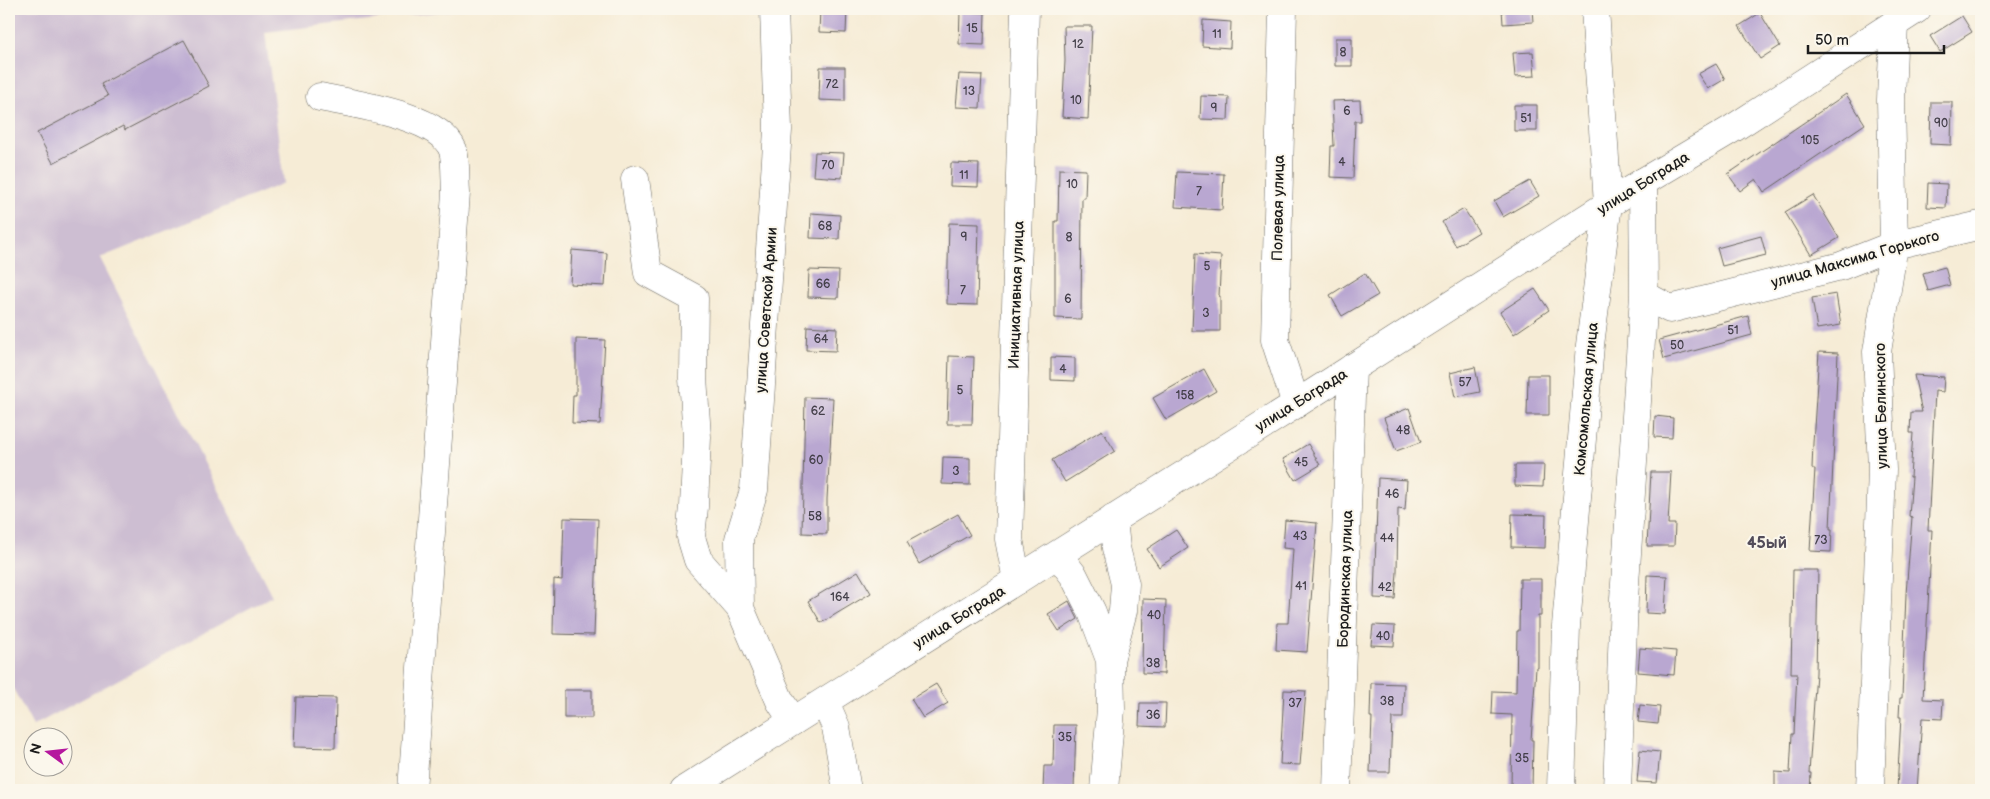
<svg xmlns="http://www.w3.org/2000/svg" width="1990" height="799" font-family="'Balsamiq Sans',sans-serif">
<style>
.industrial{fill:#cdbed2}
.building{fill:#b9a7d1}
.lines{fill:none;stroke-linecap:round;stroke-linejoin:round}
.minor-casing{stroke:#68655d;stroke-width:29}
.major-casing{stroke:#68655d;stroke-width:29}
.minor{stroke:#fff;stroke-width:28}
.major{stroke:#fff;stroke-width:28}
.labels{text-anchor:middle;stroke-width:4;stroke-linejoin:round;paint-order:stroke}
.number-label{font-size:12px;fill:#433f49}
.street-label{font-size:15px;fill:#1c1c1c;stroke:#fbf7ec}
.neighbourhood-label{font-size:16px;font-weight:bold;fill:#534d5b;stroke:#fbf7ec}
</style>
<rect width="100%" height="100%" fill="#fbf7ec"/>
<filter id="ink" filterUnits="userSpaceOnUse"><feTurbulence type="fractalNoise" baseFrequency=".02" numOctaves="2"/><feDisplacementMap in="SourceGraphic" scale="10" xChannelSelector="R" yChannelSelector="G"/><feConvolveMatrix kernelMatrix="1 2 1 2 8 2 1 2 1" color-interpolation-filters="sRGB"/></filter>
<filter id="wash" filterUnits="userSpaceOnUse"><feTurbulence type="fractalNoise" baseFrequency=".0096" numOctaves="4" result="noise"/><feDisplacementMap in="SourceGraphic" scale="20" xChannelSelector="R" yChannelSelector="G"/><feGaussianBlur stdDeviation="1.12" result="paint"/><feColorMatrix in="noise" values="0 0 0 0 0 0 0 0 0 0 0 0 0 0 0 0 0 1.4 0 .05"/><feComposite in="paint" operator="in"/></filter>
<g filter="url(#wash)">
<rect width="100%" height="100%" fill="#f6ecd6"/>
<!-- industrial -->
<path class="industrial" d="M9 9H464L265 32 284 183 100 258 272 596 33 726 9 681Z"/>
<g id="blocks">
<!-- building -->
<path class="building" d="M820 9H847L846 33 819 32Z
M1502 9H1532L1533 22 1503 24Z
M960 12 985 13 984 45 959 44Z
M1760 13 1780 46 1760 59 1739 26Z
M1962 16 1972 32 1940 52 1930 36Z
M1203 20 1231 22 1230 48 1202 46Z
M1064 26H1092L1088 119 1062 117 1065 61Z
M1335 38H1352V66H1335Z
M184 40 209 86 125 130 123 126 53 163 37 133 108 96 101 84Z
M1533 52 1535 76 1515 77 1513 53Z
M1716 64 1725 79 1708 89 1698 74Z
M820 67H845V101L819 100Z
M959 74 982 75 980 108 956 107Z
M1846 94 1865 124 1764 192 1756 179 1740 191 1728 174Z
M1201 96 1229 97 1228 120 1200 119Z
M1360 100 1361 121H1355L1353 178 1330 177 1331 146H1334L1332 101Z
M1931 102H1952L1951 145 1930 144Z
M1514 105H1537V131H1514Z
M815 152 844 153 842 178 813 176Z
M951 163 979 164 978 187 950 186Z
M1059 169 1086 170 1085 198H1082L1081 319 1055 318V221H1058Z
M1177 172 1224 174 1222 210 1175 207Z
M1530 181 1539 196 1503 217 1494 201Z
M1928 183 1947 184 1946 208 1927 207Z
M1813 195 1839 238 1811 255 1785 212Z
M1464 209 1479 232 1456 246 1442 222Z
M811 213 840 215 839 239 810 238Z
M949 223 979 224 977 305 947 304Z
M1761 236 1766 255 1722 266 1717 248Z
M572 250 607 253 605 286 570 284Z
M1195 254 1221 256 1219 296H1220V331H1192Z
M1945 267 1950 285 1928 291 1923 273Z
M809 270 839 271 838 298 808 297Z
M1365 273 1378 295 1342 316 1330 295Z
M1535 289 1549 310 1514 334 1500 312Z
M1836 294 1841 325 1817 329 1812 298Z
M1748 316 1752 335 1664 359 1659 340Z
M807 326 837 328 836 351 806 350Z
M576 339 605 340 600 424 572 423 573 395H576Z
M1819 352 1838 353 1830 529H1832L1831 552 1810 551 1815 469H1812L1813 443Z
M949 356 974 357 972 424H947Z
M1051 357 1075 358V381L1051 380Z
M1475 367 1480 392 1455 397 1450 373Z
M1204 369 1216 391 1166 420 1153 398Z
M1528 375H1549V415H1527Z
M1914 375 1944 377 1943 392 1935 391 1928 530H1932L1923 699 1943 700 1942 719 1922 718 1917 790H1897L1901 717H1899L1900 698H1902L1906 594 1912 517 1909 516 1912 477H1910L1913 433H1910L1911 412H1922Z
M805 397 833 398 827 499V534L802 533Z
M1409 408 1421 442 1396 451 1384 418Z
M1655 416 1673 418 1672 438 1654 437Z
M1102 430 1115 451 1065 482 1052 460Z
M1308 444 1320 465 1295 480 1283 459Z
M943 457 970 458V485L942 484Z
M1515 465H1544L1543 487 1515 486Z
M1651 472H1671L1668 524H1675L1674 546H1647Z
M1378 478 1407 480 1405 510 1398 509 1397 572 1395 599 1374 598Z
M958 514 970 535 919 564 907 542Z
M1512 514 1546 515 1545 548 1511 547Z
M564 518 598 519 594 635 553 634 554 579 562 580Z
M1285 520 1317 523 1307 652 1276 650 1277 623H1288L1293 549 1283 548Z
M1176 530 1188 548 1159 567 1147 549Z
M1793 570H1818L1816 673 1809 773H1811L1810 790H1775V772L1790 773 1792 734H1794L1797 673H1791Z
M858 571 871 593 821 623 808 601Z
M1647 575 1667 576 1665 614 1646 613Z
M1520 579H1541V616H1538V668H1536L1531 740H1533L1532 790H1511L1512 715 1492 714 1493 691 1516 692 1517 631H1519Z
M1143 599 1166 600 1164 674 1142 673Z
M1069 601 1078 619 1059 631 1048 614Z
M1373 625 1395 626 1394 646 1371 645Z
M1640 648 1676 651 1674 675 1638 672Z
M1371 683 1404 684 1403 718H1392L1390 772H1370L1372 717H1370Z
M936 684 948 703 923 718 911 699Z
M564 690H592V718H564Z
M1284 690 1306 691 1300 765 1280 764Z
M296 697 336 698 335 748 294 747Z
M1140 703H1166L1165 727 1139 726Z
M1640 705 1660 707 1658 724 1638 722Z
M1054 725H1076L1074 790H1043L1044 766H1053Z
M1640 750 1660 752 1657 783 1637 782Z"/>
</g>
</g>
<g filter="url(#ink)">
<use href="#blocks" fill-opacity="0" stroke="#68655d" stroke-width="1"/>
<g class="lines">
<!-- minor casing -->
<g class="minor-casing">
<path id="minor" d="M774 9 778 130 754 490 739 539 740 608 780 701 793 721
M1283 9 1275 340 1296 404
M320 97C354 104 439 115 453 150 456 160 455 181 456 193L412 790
M635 179 648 273 694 298 693 377 697 437 694 507 691 537 698 560 740 608
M1644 295 1670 309 1841 266 1894 245 1981 225
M1058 555 1074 576 1092 612 1110 660 1111 709 1104 790
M1017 580 1009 539 1025 9
M1110 660 1123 611 1125 584 1116 548 1113 519
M825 702 836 727 847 790
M1337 790 1352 368
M1561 790 1566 626 1590 345 1608 204 1595 9
M1617 790 1624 599 1644 295 1643 182
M1870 790 1882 470 1877 352 1894 245 1891 100 1894 23"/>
</g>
<!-- major casing -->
<g class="major-casing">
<path id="major" d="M684 790 1296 404 1643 182 1732 129 1917 9"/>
</g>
<!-- minor -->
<use href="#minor" class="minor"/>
<!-- major -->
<use href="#major" class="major"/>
</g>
</g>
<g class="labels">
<!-- number labels -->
<g class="number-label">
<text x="972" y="32">15</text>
<text x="1217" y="38">11</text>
<text x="1078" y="48">12</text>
<text x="1343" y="56">8</text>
<text x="832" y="88">72</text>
<text x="969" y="95">13</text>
<text x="1076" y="104">10</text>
<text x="1214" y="112">9</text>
<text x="1347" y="115">6</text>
<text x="1526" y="122">51</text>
<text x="1941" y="127">90</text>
<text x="1810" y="144">105</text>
<text x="1342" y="166">4</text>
<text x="828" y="169">70</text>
<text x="964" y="179">11</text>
<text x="1072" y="188">10</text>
<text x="1199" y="195">7</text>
<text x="825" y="230">68</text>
<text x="964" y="241">9</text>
<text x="1069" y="241">8</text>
<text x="1207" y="270">5</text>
<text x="823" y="288">66</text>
<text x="963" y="294">7</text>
<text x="1068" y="303">6</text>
<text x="1206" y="317">3</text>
<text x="1733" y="334">51</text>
<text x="821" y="343">64</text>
<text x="1677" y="349">50</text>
<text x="1063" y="373">4</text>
<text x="1465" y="386">57</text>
<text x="960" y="394">5</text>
<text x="1185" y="399">158</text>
<text x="818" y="415">62</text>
<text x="1403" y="434">48</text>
<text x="816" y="464">60</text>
<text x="1301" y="466">45</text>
<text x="956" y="475">3</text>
<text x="1392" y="498">46</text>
<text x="815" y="520">58</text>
<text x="1300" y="540">43</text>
<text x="1387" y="542">44</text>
<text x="1821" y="544">73</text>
<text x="1301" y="590">41</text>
<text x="1385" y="591">42</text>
<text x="840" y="601">164</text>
<text x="1154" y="619">40</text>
<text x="1383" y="640">40</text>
<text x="1153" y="667">38</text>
<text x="1387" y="705">38</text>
<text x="1295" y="707">37</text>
<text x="1153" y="719">36</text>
<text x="1065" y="741">35</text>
<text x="1522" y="762">35</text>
</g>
<!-- street labels -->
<g class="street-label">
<text transform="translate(1643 183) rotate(-32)" y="5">улица Бограда</text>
<text transform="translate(1278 208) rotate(-89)" y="5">Полевая улица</text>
<text transform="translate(1855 259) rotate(-16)" y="5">улица Максима Горького</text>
<text transform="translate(1016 295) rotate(-88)" y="5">Инициативная улица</text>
<text transform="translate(766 310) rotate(-86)" y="5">улица Советской Армии</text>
<text transform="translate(1586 399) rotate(-85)" y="5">Комсомольская улица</text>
<text transform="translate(1301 400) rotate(-32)" y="5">улица Бограда</text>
<text transform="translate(1881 406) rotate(-91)" y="5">улица Белинского</text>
<text transform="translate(1345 579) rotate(-88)" y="5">Бородинская улица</text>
<text transform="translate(959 617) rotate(-32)" y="5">улица Бограда</text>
</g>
<!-- neighbourhood labels -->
<g class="neighbourhood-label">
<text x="1767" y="548">45ый</text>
</g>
</g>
<!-- margin -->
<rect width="1990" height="799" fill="none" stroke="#fbf7ec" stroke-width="30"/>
<!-- north arrow -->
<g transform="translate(48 752) rotate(285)"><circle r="24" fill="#fbf7ec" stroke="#a29f99"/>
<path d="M0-4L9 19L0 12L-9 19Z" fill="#b5179e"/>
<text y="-8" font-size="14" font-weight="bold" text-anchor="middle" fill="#1c1c1c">N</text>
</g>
<!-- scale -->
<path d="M1808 45v8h136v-8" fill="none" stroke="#1c1c1c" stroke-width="2.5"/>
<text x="1815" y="45" font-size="15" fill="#1c1c1c" stroke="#fbf7ec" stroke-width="4" paint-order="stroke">50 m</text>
</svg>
